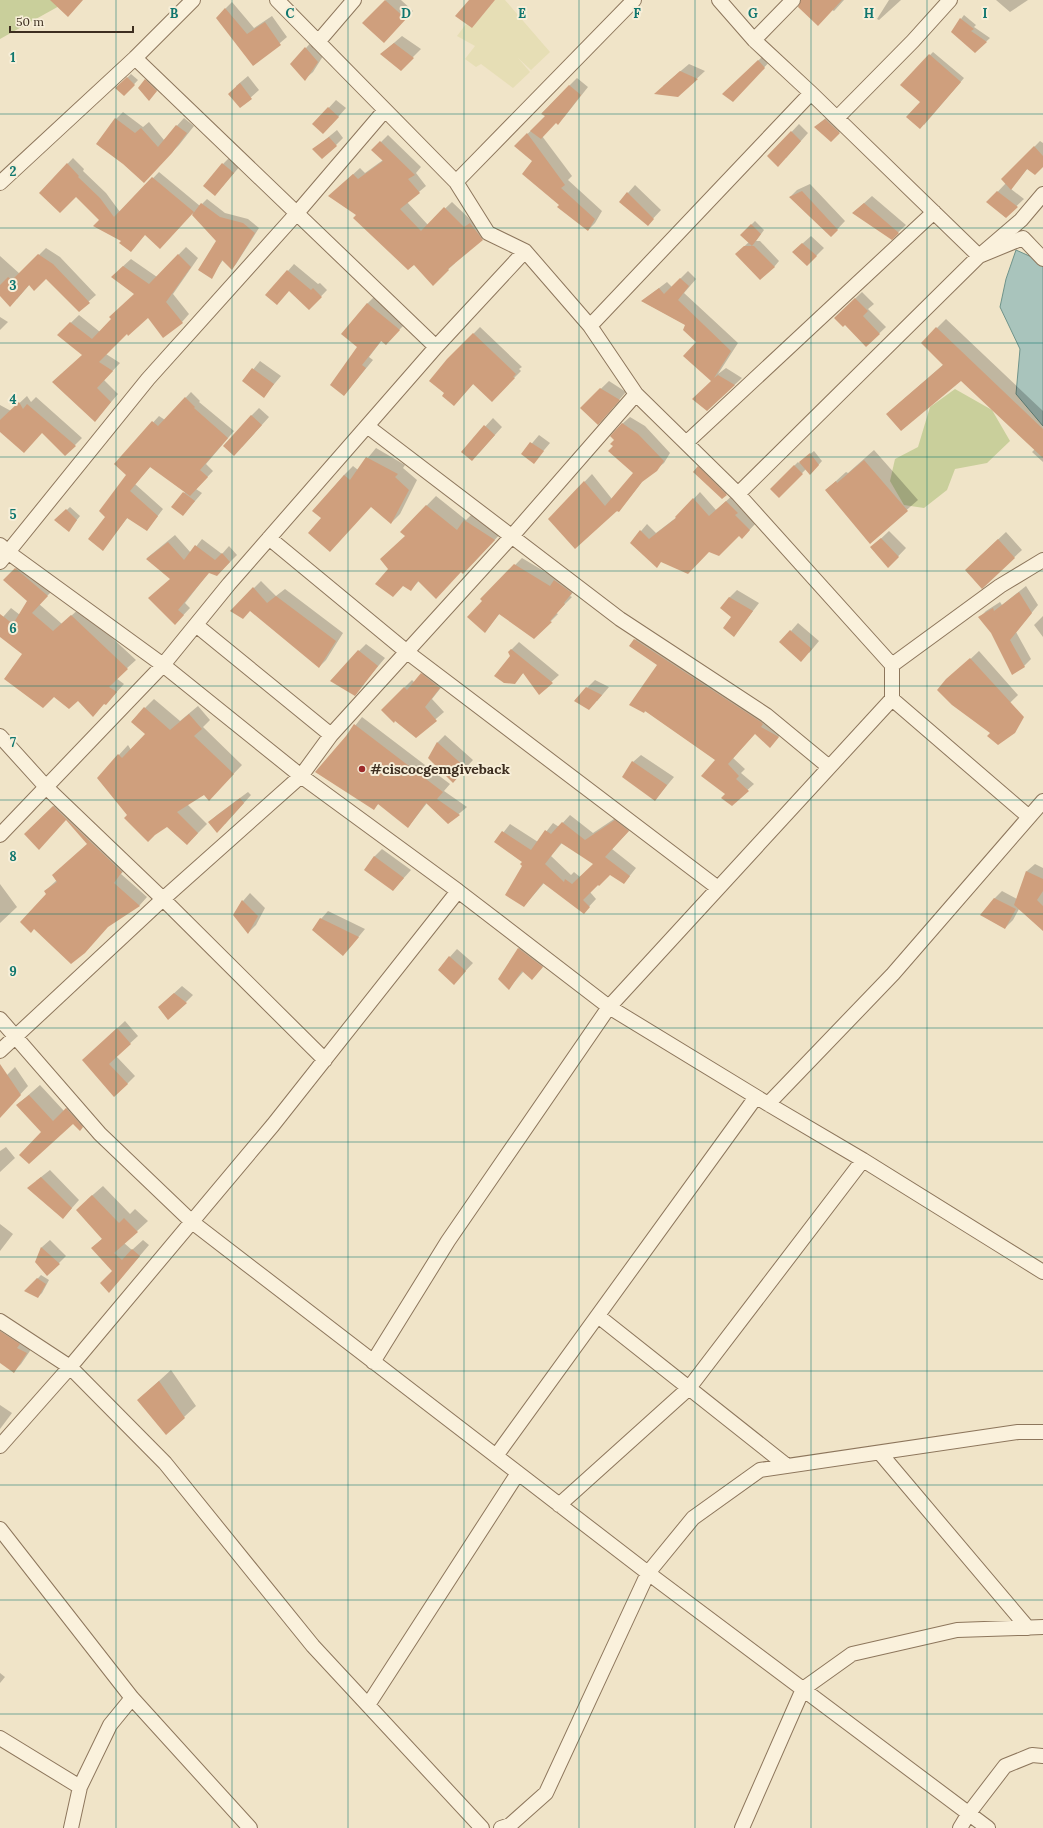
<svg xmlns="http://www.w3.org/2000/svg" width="1043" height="1828" font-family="Lora,serif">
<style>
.farmland{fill:#e6deb5}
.green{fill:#c9cf9b}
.water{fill:#a9c4bc;stroke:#6f938a}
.shadow{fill:#0003;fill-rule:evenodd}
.building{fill:#cf9f7d;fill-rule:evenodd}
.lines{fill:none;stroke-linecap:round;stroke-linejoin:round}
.minor-casing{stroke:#8d765c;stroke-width:16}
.minor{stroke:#faf1dc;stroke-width:14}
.grid{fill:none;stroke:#0f766e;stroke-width:1;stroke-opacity:0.55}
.poi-dot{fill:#9e2a2b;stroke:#f7eed8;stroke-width:1.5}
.labels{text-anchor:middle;stroke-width:4;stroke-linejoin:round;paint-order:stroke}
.poi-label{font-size:14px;font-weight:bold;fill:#3d2e20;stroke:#f7eed8;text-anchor:start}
.grid-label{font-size:13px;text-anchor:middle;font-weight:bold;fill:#0f766e;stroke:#f7eed8;stroke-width:4;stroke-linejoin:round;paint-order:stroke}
</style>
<rect width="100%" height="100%" fill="#f0e4c8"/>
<!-- farmland -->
<path class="farmland" d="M495 0H505L550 52 531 70 518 58 530 72 513 88 481 64 476 67 465 59 475 46 457 36 466 24 472 28Z"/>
<!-- green -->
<path class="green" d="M0 0H70L0 39Z
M955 389 992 410 1010 441 987 463 955 469 947 490 924 508 904 505 890 481 895 459 918 447 930 407Z"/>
<!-- water -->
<path class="water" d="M1016 250 1036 259 1043 267V426L1016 394 1020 349 1000 307 1006 279Z"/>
<!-- shadow -->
<path class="shadow" d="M386 0H401L413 11 391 34 364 23Z
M812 0H844L834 11Z
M889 0H901L879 20 877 19Z
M996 0H1028L1010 12Z
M232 2 254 28 272 16 287 37 254 65 225 9Z
M964 15 976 25 974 27 990 38 975 52 961 19Z
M402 36 421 49 401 69 381 54Z
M313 40 325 53 313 72 305 79 292 64Z
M933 52 964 78 924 125 922 102 901 85Z
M766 53 772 59 740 93 731 87Z
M689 64 705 71 678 96 663 86Z
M131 74 138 80 124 95 117 88Z
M248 76 259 90 240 107 236 86Z
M149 77 160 87 152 96 146 80Z
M577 78 588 87 565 116 557 123 556 122 542 136 572 176 568 180 602 211 595 223 588 230 561 205 534 161 515 146 546 116 542 113Z
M336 100 346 108 331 125 314 124Z
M123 112 143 127 149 122 164 140 184 118 194 126 179 145 150 175 116 119Z
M833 112 847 125 831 140 815 127Z
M799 124 808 133 786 158 769 156Z
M337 130 343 138 336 145 314 149Z
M388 135 421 167 416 173 426 186 407 202 428 225 452 202 472 221 477 217 489 232 454 262 455 263 433 284 414 263 357 215 336 190 360 168 365 173 383 160 373 150Z
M1040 141 1043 143V165L1028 168 1011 189 1024 199 1005 217 988 202 1006 183 1003 179Z
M231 156 241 165 222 187 223 164Z
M73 158 84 169 83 171 106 193 120 212 159 172 200 206 207 199 225 213 248 219 259 228 236 264 232 268 223 260 211 277 217 240 192 213 145 234 123 240 76 196 40 193Z
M810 184 845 221 831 236 790 197 797 190Z
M635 185 661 210 648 224 620 202Z
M872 196 906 225 892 238 853 213Z
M755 221 764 230 756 241H760L779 261 774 267 736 254 749 242 741 235Z
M811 236 824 248 807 265 793 252Z
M186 247 198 258 173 294 189 314 182 322 148 317 127 333 106 354 120 363 104 380 118 394 95 421 84 354 58 335 79 315 100 332 135 294 120 269 131 259 157 277Z
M46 248 60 257 96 295 79 310 46 278 30 284 17 299 0 294V256L20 274Z
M294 264 318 284 320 283 327 290 309 309 289 290 267 295Z
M688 271 696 279 684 293 738 343 718 374 726 368 742 378 707 410 713 381 698 341 686 325 642 301 667 282 672 287Z
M862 292 874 304 868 309 886 327 866 346 845 323 835 318Z
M375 296 407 322 393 336 382 340 369 357 373 360 344 395 359 347 367 304Z
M0 317 8 322 0 330Z
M946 319 1043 411V462L1032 452 1035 449 961 380 887 414 944 364 922 343Z
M480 327 522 367 519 369 521 371 492 400 474 383 454 405 445 393 448 360Z
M260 361 281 376 264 396 244 381Z
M609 381 626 392 605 416 581 408Z
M191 392 200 401 199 402 234 431 206 464 213 471 196 489 202 493 183 515 172 507 185 492 151 466 135 484 163 509 147 530 128 517 103 549 107 517 127 475 115 464 159 416 165 420Z
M27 396 31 402 36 397 82 438 65 455 42 432 0 430V405L11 411Z
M259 408 269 417 242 447 251 416Z
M630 417 645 426 670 453 664 463 645 478 619 511 549 519 592 474 612 499 634 473 614 446 622 424Z
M493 418 502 427 479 453 462 452Z
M539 435 550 443 534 462 523 454Z
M376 448 405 465 403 468 417 480 400 514 391 523 371 506 322 518 314 511 344 475 353 466 358 470Z
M874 450 918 500 870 542 826 490 846 472 848 473Z
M814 451 822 461 814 470 806 469 779 497 771 489 798 462 799 463Z
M702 464 729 491 722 498 694 472Z
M700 492 716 510 733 495 743 506 741 509 756 523 742 538 739 535 709 551 631 543 647 524 656 533 677 517Z
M436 496 466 520 475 511 504 530 473 563 461 571 419 581 411 589 390 569 406 536 401 532Z
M70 507 80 516 69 530 56 520Z
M889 531 906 548 888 567 872 547Z
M1006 532 1022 550 982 587 974 562Z
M175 535 191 553 202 539 222 554 229 546 237 555 217 575 209 572 185 603 190 608 175 624 171 578 147 558Z
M522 558 557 579 579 585 570 596 572 597 556 613 558 614 534 638 500 613 485 632 484 600 482 599Z
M24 560 56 587 39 604 62 624 80 608 136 660 116 678 124 684 114 695 78 699 0 635V621L3 617 11 608 20 615 28 600 5 580Z
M261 581 276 596 285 589 343 633 326 660 319 667 250 610H232Z
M1026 586 1038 605 1016 632 1031 659 1024 666 980 617 986 611 1000 602 1002 605Z
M737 590 759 603 734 636 729 598Z
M1043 616V637L1034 625Z
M798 623 819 641 809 653 791 631Z
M641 633 784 730 770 747 755 733 733 758 745 769 741 773 754 784 732 804 726 794 716 760 646 711 644 712 659 665 630 646Z
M519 642 559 675 539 693 524 672 514 683 512 656 509 652Z
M366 644 385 658 354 695 359 651Z
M979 651 1018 695 984 728 945 683Z
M429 666 447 680 432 699 444 712 416 736 382 710 412 680 415 683Z
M595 680 609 687 597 701 575 700Z
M154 699 180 721 198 706 210 720 203 727 242 765 218 790 205 794 187 804 207 824 187 844 167 826 128 815 98 778 128 745 131 750 147 734 132 721Z
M362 717 450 784 444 791 467 807 448 823 427 803 408 827 379 803 373 809 347 736Z
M445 735 473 760 460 774 429 758 438 742Z
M641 755 674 777 655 800 633 762Z
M248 792 251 795 225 824 209 822 217 815Z
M62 798 130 863 121 874 147 897 139 906 47 894 45 891 57 880 88 843 66 819 25 834Z
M623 813 636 823 612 849 636 868 624 883 610 874 590 892 596 899 584 912 544 883 524 906 523 862 496 842 510 824 538 842 553 823 559 827 570 815 593 833ZM562 843 595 864 580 877 574 872 571 875 551 856Z
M382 849 411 870 393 890 374 857Z
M1035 864 1043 868V930L1019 909 1013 920 1005 928 994 899 1002 891 1017 899 1027 871Z
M0 884 17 907 0 923Z
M250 893 265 908 256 925 248 933 234 915 243 901Z
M328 911 365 929 350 947 321 919Z
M526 941 549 959 539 971H524L509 988 500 979 519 948Z
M457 949 473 963 454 983 439 969Z
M182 986 193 995 186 1002 159 1007Z
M125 1021 138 1036 116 1056 135 1076 127 1084 91 1053Z
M15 1067 28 1086 16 1099 0 1095V1082Z
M40 1085 64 1111 77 1098 93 1116 80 1129 73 1123 43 1132 17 1105Z
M6 1147 15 1158 0 1172V1151Z
M50 1170 79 1200 63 1218 36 1181Z
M103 1186 130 1214 135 1209 148 1221 124 1243 132 1250 143 1240 149 1245 109 1292 113 1271 92 1248 103 1238 87 1200Z
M0 1224 13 1234 0 1251Z
M50 1240 66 1256 47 1275 36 1262 42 1247Z
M41 1275 49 1280 42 1293 38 1297 26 1291Z
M0 1315 34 1345 21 1364 14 1371 0 1362Z
M171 1370 196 1406 184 1417 138 1400Z
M0 1405 12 1413 0 1429Z
M0 1673 5 1677 0 1683Z"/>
<!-- building -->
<path class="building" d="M50 0H83L68 17Z
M385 0 406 19 384 43 362 23Z
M469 0H495L472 28 455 16Z
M801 0H842L818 26 798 7Z
M225 8 247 34 265 22 281 45 253 66 216 18Z
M960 18 974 29 971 31 987 42 975 53 951 32Z
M394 43 414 58 401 71 380 54Z
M305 47 318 62 305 81 290 64Z
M929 54 961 82 920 129 906 117 920 102 900 85Z
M758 60 765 68 733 102 722 94Z
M680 71 698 79 678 97 654 94Z
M127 77 135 85 124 96 115 88Z
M145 79 157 91 149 101 138 88Z
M240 83 252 99 240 108 228 94Z
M569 85 581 95 558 125 556 123 541 139 530 131 545 116 541 114Z
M328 107 339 117 323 134 312 124Z
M115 118 135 133 141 128 158 147 176 125 187 133 172 153 144 183 123 164 96 144Z
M825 119 840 133 831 142 814 127Z
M791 131 801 141 778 167 767 156Z
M527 133 565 185 561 188 595 219 588 231 557 207 559 205 522 174 532 161 514 146Z
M329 137 337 146 322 159 312 149Z
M380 141 415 175 408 179 420 193 400 209 421 231 444 207 464 227 470 223 483 240 448 269 449 270 433 286 414 265 408 270 353 218 356 215 328 196 353 174 358 179 383 161 371 150Z
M1034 146 1043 156V167L1035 175 1027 169 1011 190 1001 179Z
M67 163 79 176 78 177 100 198 114 217 152 177 194 212 160 249 145 235 131 252 119 243 121 241 93 226 99 220 76 197 60 213 39 193Z
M222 163 234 173 215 196 203 186Z
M802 191 838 230 831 237 789 197Z
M997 191 1018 207 1006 218 986 202Z
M627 192 654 219 648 226 619 202Z
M201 203 220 217 243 223 255 233 232 270 222 260 212 279 198 270 216 241 192 215Z
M864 203 899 233 892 240 852 213Z
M751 224 761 234 752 246 740 235Z
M802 243 817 256 807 266 792 252Z
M744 246H754L775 267 760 280 735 254Z
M38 254 53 264 90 303 79 312 46 279 34 291 29 285 10 307 0 296V285L8 277 12 280Z
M178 254 191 267 166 302 183 323 163 338 148 318 128 336 127 334 99 362 113 371 97 388 111 402 95 422 52 382 82 355 57 335 70 322 92 339 111 319 109 317 134 294 111 277 123 266 149 284Z
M287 270 311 290 313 288 322 297 309 310 289 291 277 305 265 295Z
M680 278 689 286 678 300 731 351 714 378 718 375 735 385 707 411 692 399 711 381 683 356 696 342 683 330 685 325 641 301 659 288 664 294Z
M855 298 868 311 863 316 880 334 866 347 845 325 843 327 834 318Z
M367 303 400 330 386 345 381 341 362 365 366 368 344 396 330 385 357 347 341 334Z
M936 327 1043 429V458L961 381 901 431 886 414 943 365 921 343Z
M473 333 516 374 513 377 515 378 492 402 473 384 454 406 442 396 444 393 429 381 447 359Z
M252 368 274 384 264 398 242 381Z
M600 388 620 400 598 425 580 408Z
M185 397 195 407 194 408 228 438 200 470 208 477 190 496 150 467 130 491 158 516 147 531 127 518 103 551 88 539 105 517 99 511 126 475 114 464 152 421 158 426Z
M19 402 23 409 27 404 76 446 65 456 42 433 24 453 0 432V420Z
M251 415 262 425 234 456 223 446Z
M622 423 638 434 664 461 657 471 642 482 619 512 617 511 575 549 548 519 584 481 605 506 633 473 608 451 613 446 610 444 614 440 610 436Z
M484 425 495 435 472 461 461 452Z
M530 442 544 451 534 464 521 454Z
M810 453 819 465 810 475 799 462Z
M366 457 398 474 395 477 409 490 391 524 371 507 330 552 308 533 321 518 312 511 344 475 350 480Z
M864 460 908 511 870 544 825 490 836 481 837 483Z
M794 465 803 474 779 498 770 489Z
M698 466 727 495 722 499 693 472Z
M183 492 195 501 183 516 171 507Z
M693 498 709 516 726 501 738 513 735 515 750 530 742 539 739 536 719 556 709 552 688 574 661 562 657 568 630 543 640 530 649 539 676 518 675 517Z
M426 505 457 530 464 520 495 540 463 574 461 572 436 599 418 581 411 591 403 586 393 597 375 584 388 569 380 559 405 536 400 532Z
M66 509 77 520 69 532 54 520Z
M881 538 899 557 888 568 870 547Z
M998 539 1015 558 982 589 965 570Z
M168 542 184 560 195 545 215 560 222 553 230 562 217 576 209 573 178 610 184 615 175 625 148 598 170 579 146 559Z
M514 564 550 586 554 580 572 593 564 603 565 604 550 621 552 622 534 639 499 614 485 633 467 617 482 601 480 599Z
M15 568 48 596 32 613 53 631 71 615 128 669 109 687 117 692 106 705 104 704 93 717 78 701 69 709 54 697 43 708 4 679 22 654 0 637V614L13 624 27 601 3 580Z
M253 587 267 603 276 596 336 641 319 668 250 611 243 619 230 611Z
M1019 592 1032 613 1010 640 1025 667 1012 675 991 633 978 617 993 608 994 611Z
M729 597 753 611 734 637 723 628 731 617 720 608Z
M790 630 812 649 801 662 779 642Z
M634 639 761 722 763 724 761 727 779 737 770 748 755 734 728 764 739 776 736 779 749 791 732 806 721 798 725 794 701 776 715 760 645 711 644 713 629 705 657 665 629 646Z
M511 649 553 683 539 695 523 673 515 684 504 683 494 676 510 656 508 652Z
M358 650 378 666 355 696 330 681Z
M970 658 1024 717 1015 733 998 745 987 736 990 733 952 705 937 690 946 679Z
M421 673 440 688 425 707 437 721 416 738 395 721 394 723 381 710 404 687 407 690Z
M586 687 602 695 589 710 574 701Z
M144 707 170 730 189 714 202 729 194 736 234 774 209 801 204 795 177 812 198 833 187 845 167 827 155 835 148 842 124 818 127 815 97 778 118 754 122 758 145 734 131 722Z
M354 724 443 792 437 799 460 815 448 824 426 803 408 828 378 804 374 810 315 772 346 736Z
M437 742 466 768 453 783 428 758Z
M632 761 667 785 655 801 622 777Z
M240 798 244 803 217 833 208 822Z
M53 806 122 872 114 883 140 906 108 927 85 953 71 964 34 929 31 933 20 922 46 894 44 891 57 882 52 875 87 844 66 820 39 850 24 834Z
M615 820 629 831 605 857 630 876 624 884 610 875 599 886 598 885 583 900 590 907 584 914 543 883 524 907 505 895 522 866 520 864 522 862 494 842 502 831 531 850 545 830 551 834 562 822 585 840ZM561 843 593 864 572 884 565 879 564 882 545 864Z
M374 856 404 878 393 891 364 870Z
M1026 871 1043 879V891L1037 900 1043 906V931L1014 905Z
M994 898 1016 909 1005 929 980 915Z
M242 900 258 916 248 934 233 915Z
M320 918 359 937 343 956 312 930Z
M518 948 543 967 532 980 522 971 509 990 498 979Z
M449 956 466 971 454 985 438 970Z
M174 993 187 1003 168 1020 158 1007Z
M117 1028 131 1044 109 1064 128 1084 114 1097 82 1060Z
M0 1064 21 1095 0 1118Z
M29 1095 53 1121 66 1108 83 1127 80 1131 73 1124 29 1164 19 1155 41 1132 16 1105Z
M41 1177 72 1208 63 1219 27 1188Z
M92 1195 119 1223 124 1218 138 1232 114 1253 122 1260 132 1249 140 1256 109 1293 100 1283 112 1271 91 1248 102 1239 76 1210Z
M41 1247 60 1264 47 1276 35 1262Z
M37 1278 46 1284 38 1298 24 1291Z
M0 1331 20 1344 17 1348 27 1353 14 1373 0 1363Z
M159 1381 185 1418 166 1435 137 1400Z"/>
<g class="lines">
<!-- minor casing -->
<g class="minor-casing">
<path id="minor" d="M277 0 456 182 488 233 525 251 590 326 636 394 738 494 892 665V699L609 1007 448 1241 373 1362
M719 0 754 40 811 93 979 256 1023 238 1043 259
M754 40 793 0
M318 42 354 0
M135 58 436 347
M837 118 913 41 950 0
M456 182 634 0
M0 183 135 58 193 0
M590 326 811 93
M367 426 620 619 766 715 829 767
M686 443 934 212
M738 494 979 256 1021 220 1043 194
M269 538 407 652 718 888
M0 545 9 553 163 665 301 776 458 891 609 1007 768 1104 863 1160 1043 1272
M0 562 148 379 297 213 385 110
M196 625 331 735
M892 665 1000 586 1043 560
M892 699 1029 817
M0 736 47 788 163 899 325 1060
M0 835 163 665 229 584 436 347 525 251
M0 1019 100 1134 192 1222 648 1573 988 1828
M0 1051 163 899 301 776 331 735 512 536 636 394
M768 1104 893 974 1043 801
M598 1316 786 1465
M0 1321 70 1367 165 1463 313 1646 482 1828
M0 1446 70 1367 273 1125 458 891
M880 1453 1028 1628
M496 1456 756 1097
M559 1505 689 1388 863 1160
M0 1529 132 1698 250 1828
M368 1705 518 1473
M0 1738 80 1787
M71 1828 80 1787 110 1725 132 1698
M501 1828 510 1825 546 1793 648 1573 693 1518 760 1470 1018 1432H1043
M742 1828 803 1689 852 1654 957 1630 1043 1627
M960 1828 969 1813 1005 1766 1032 1755 1043 1756"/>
</g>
<!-- minor -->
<use href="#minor" class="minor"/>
</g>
<!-- grid -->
<path class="grid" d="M116 0V1828M232 0V1828M348 0V1828M464 0V1828M579 0V1828M695 0V1828M811 0V1828M927 0V1828M0 114H1043M0 228H1043M0 343H1043M0 457H1043M0 571H1043M0 686H1043M0 800H1043M0 914H1043M0 1028H1043M0 1142H1043M0 1257H1043M0 1371H1043M0 1485H1043M0 1600H1043M0 1714H1043"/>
<!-- markers -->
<circle class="poi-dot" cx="362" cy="769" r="4"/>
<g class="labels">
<!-- poi labels -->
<g class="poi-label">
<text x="370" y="774">#ciscocgemgiveback</text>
</g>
</g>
<g class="grid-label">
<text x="174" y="18">B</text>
<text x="290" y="18">C</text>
<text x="406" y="18">D</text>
<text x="522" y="18">E</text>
<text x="637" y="18">F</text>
<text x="753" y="18">G</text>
<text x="869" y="18">H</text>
<text x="985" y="18">I</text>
<text x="13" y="62">1</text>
<text x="13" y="176">2</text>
<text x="13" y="290">3</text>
<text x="13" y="404">4</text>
<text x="13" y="519">5</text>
<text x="13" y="633">6</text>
<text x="13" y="747">7</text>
<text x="13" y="861">8</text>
<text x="13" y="976">9</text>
</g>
<!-- scale -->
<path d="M10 26v6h123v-6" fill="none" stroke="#3d2e20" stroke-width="2"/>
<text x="16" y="26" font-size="12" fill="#3d2e20" stroke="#f7eed8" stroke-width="3" paint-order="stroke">50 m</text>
</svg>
